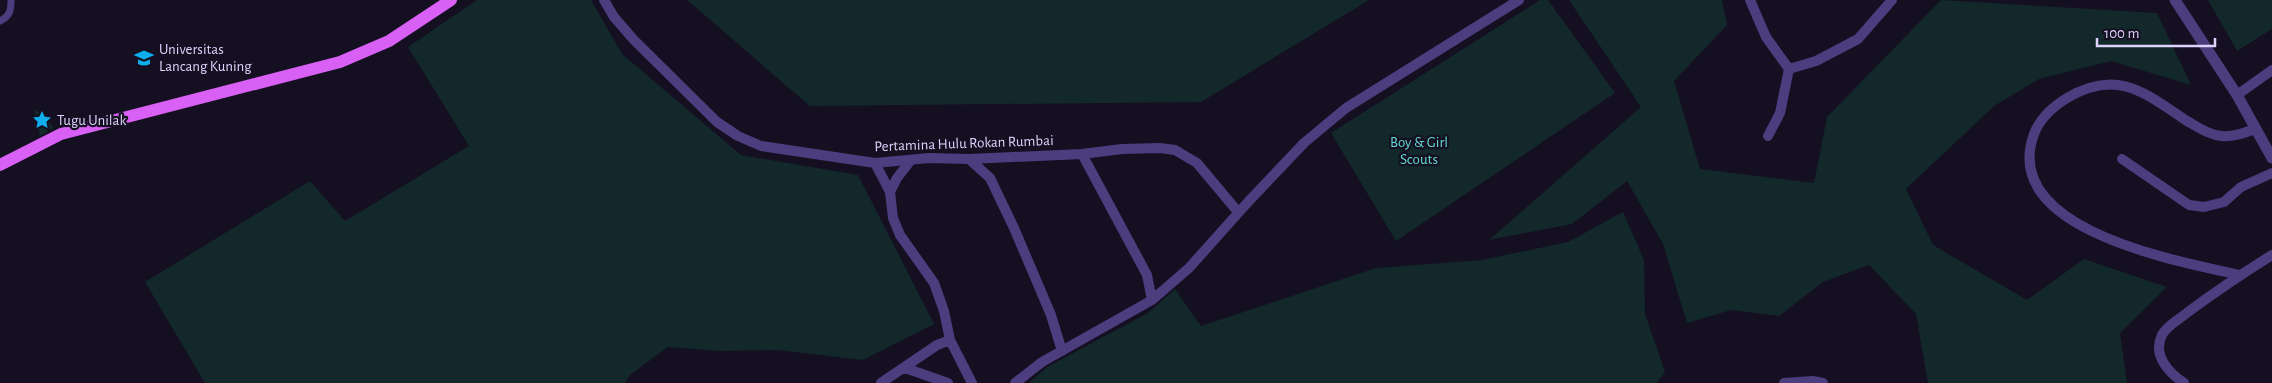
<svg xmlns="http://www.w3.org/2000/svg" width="2272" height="383" font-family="'Alegreya Sans',sans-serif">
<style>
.green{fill:#12282b}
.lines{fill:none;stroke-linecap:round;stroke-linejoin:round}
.pedestrian{stroke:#4b3d7e;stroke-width:7}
.minor{stroke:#4b3d7e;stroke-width:10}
.tertiary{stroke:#4b3d7e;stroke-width:11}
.primary{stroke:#d860f5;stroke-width:12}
.labels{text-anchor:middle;stroke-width:4.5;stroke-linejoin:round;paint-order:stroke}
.poi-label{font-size:15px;fill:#dfd2fc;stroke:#150f22;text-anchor:start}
.park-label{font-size:15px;fill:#63d7cf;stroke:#150f22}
.street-label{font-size:15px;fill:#dfd2fc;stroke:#150f22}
</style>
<rect width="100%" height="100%" fill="#150f22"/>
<!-- green -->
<path class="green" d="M477 0H591L622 54 741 155 858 175 934 324 863 360 777 350 719 351 668 347 630 375 625 383H205L145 282 310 181 345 221 469 146 408 47Z
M687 0H1369L1201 102 810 106Z
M1540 0H1548L1615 93 1396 241 1331 133Z
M1569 0H1722L1727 25 1674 81 1700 169 1814 183 1827 117 1941 0 2157 13 2191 85 2111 61 2039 79 1994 106 1906 189 1933 245 2027 300 2084 259 2167 287 2120 333 2127 383H1928L1916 314 1869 265 1823 282 1779 316 1731 310 1687 323 1663 244 1627 181 1572 224 1489 240 1641 107Z
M2208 0H2272V29L2237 51Z
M36 109 54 128 40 136 35 112Z
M1623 212 1644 260 1645 314 1665 372 1657 383H1029L1047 367 1148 313 1175 289 1201 326 1376 268 1482 260 1568 242Z"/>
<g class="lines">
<!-- pedestrian -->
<path class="pedestrian" d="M0 21C10 16 11 11 11 0"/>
<!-- minor -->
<path class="minor" d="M604 0 614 17 634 40 717 122 738 136 761 146 875 163 929 158 969 159 1082 154 1122 149 1160 148 1175 150 1197 163 1238 212
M1750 0 1766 37 1789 69 1816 61 1858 39 1892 0
M2237 95 2272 70
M1768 136 1780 113 1789 69
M1082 154 1147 275 1152 300
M969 159 990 178 1014 228 1051 315 1062 351
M2122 159 2189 205 2204 207 2224 202 2241 187 2272 173
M875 163 890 192 893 218 900 235 934 283 944 311 950 340 972 383
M890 192 897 178 911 160
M2240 275C2178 261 1999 230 2034 134 2040 118 2054 106 2067 98 2118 68 2145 93 2187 121 2198 127 2209 135 2222 136 2233 137 2244 133 2255 129
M905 368 948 383
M881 383 937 345 950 340
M1015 383 1042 362 1152 300 1189 268 1248 202 1304 143 1346 108 1519 0
M1784 383 1813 381 1823 383
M2184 383C2169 373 2152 355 2162 335 2167 325 2180 319 2188 312 2215 292 2243 273 2272 255"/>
<!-- tertiary -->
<path class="tertiary" d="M2175 0 2237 95 2272 158"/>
<!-- primary -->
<path class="primary" d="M0 165 61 134 340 62 389 41 451 0"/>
</g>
<!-- icons -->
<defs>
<g id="university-bare" transform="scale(1.5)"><path d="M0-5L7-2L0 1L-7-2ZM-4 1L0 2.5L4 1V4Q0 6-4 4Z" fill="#0faeec" stroke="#150f22" stroke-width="2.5" paint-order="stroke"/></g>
<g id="sight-bare" transform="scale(1.5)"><path d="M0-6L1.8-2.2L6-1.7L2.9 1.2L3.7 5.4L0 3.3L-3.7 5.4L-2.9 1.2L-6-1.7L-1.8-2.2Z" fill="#0faeec" stroke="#150f22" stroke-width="2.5" paint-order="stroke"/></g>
</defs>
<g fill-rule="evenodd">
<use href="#university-bare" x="144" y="58"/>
<use href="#sight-bare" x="42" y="120"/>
</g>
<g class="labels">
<!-- poi labels -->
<g class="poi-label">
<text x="159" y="54">Universitas<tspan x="159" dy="17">Lancang Kuning</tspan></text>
<text x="57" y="125">Tugu Unilak</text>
</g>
<!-- park labels -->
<g class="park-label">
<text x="1419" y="147">Boy &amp; Girl<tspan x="1419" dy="17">Scouts</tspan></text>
</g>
<!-- street labels -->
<g class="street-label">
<text transform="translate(964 143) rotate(-2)" y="5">Pertamina Hulu Rokan Rumbai</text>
</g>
</g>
<!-- scale -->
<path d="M2097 38v8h118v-8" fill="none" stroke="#dfd2fc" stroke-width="2.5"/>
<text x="2104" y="38" font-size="15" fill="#dfd2fc" stroke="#150f22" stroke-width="4" paint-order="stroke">100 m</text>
</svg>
